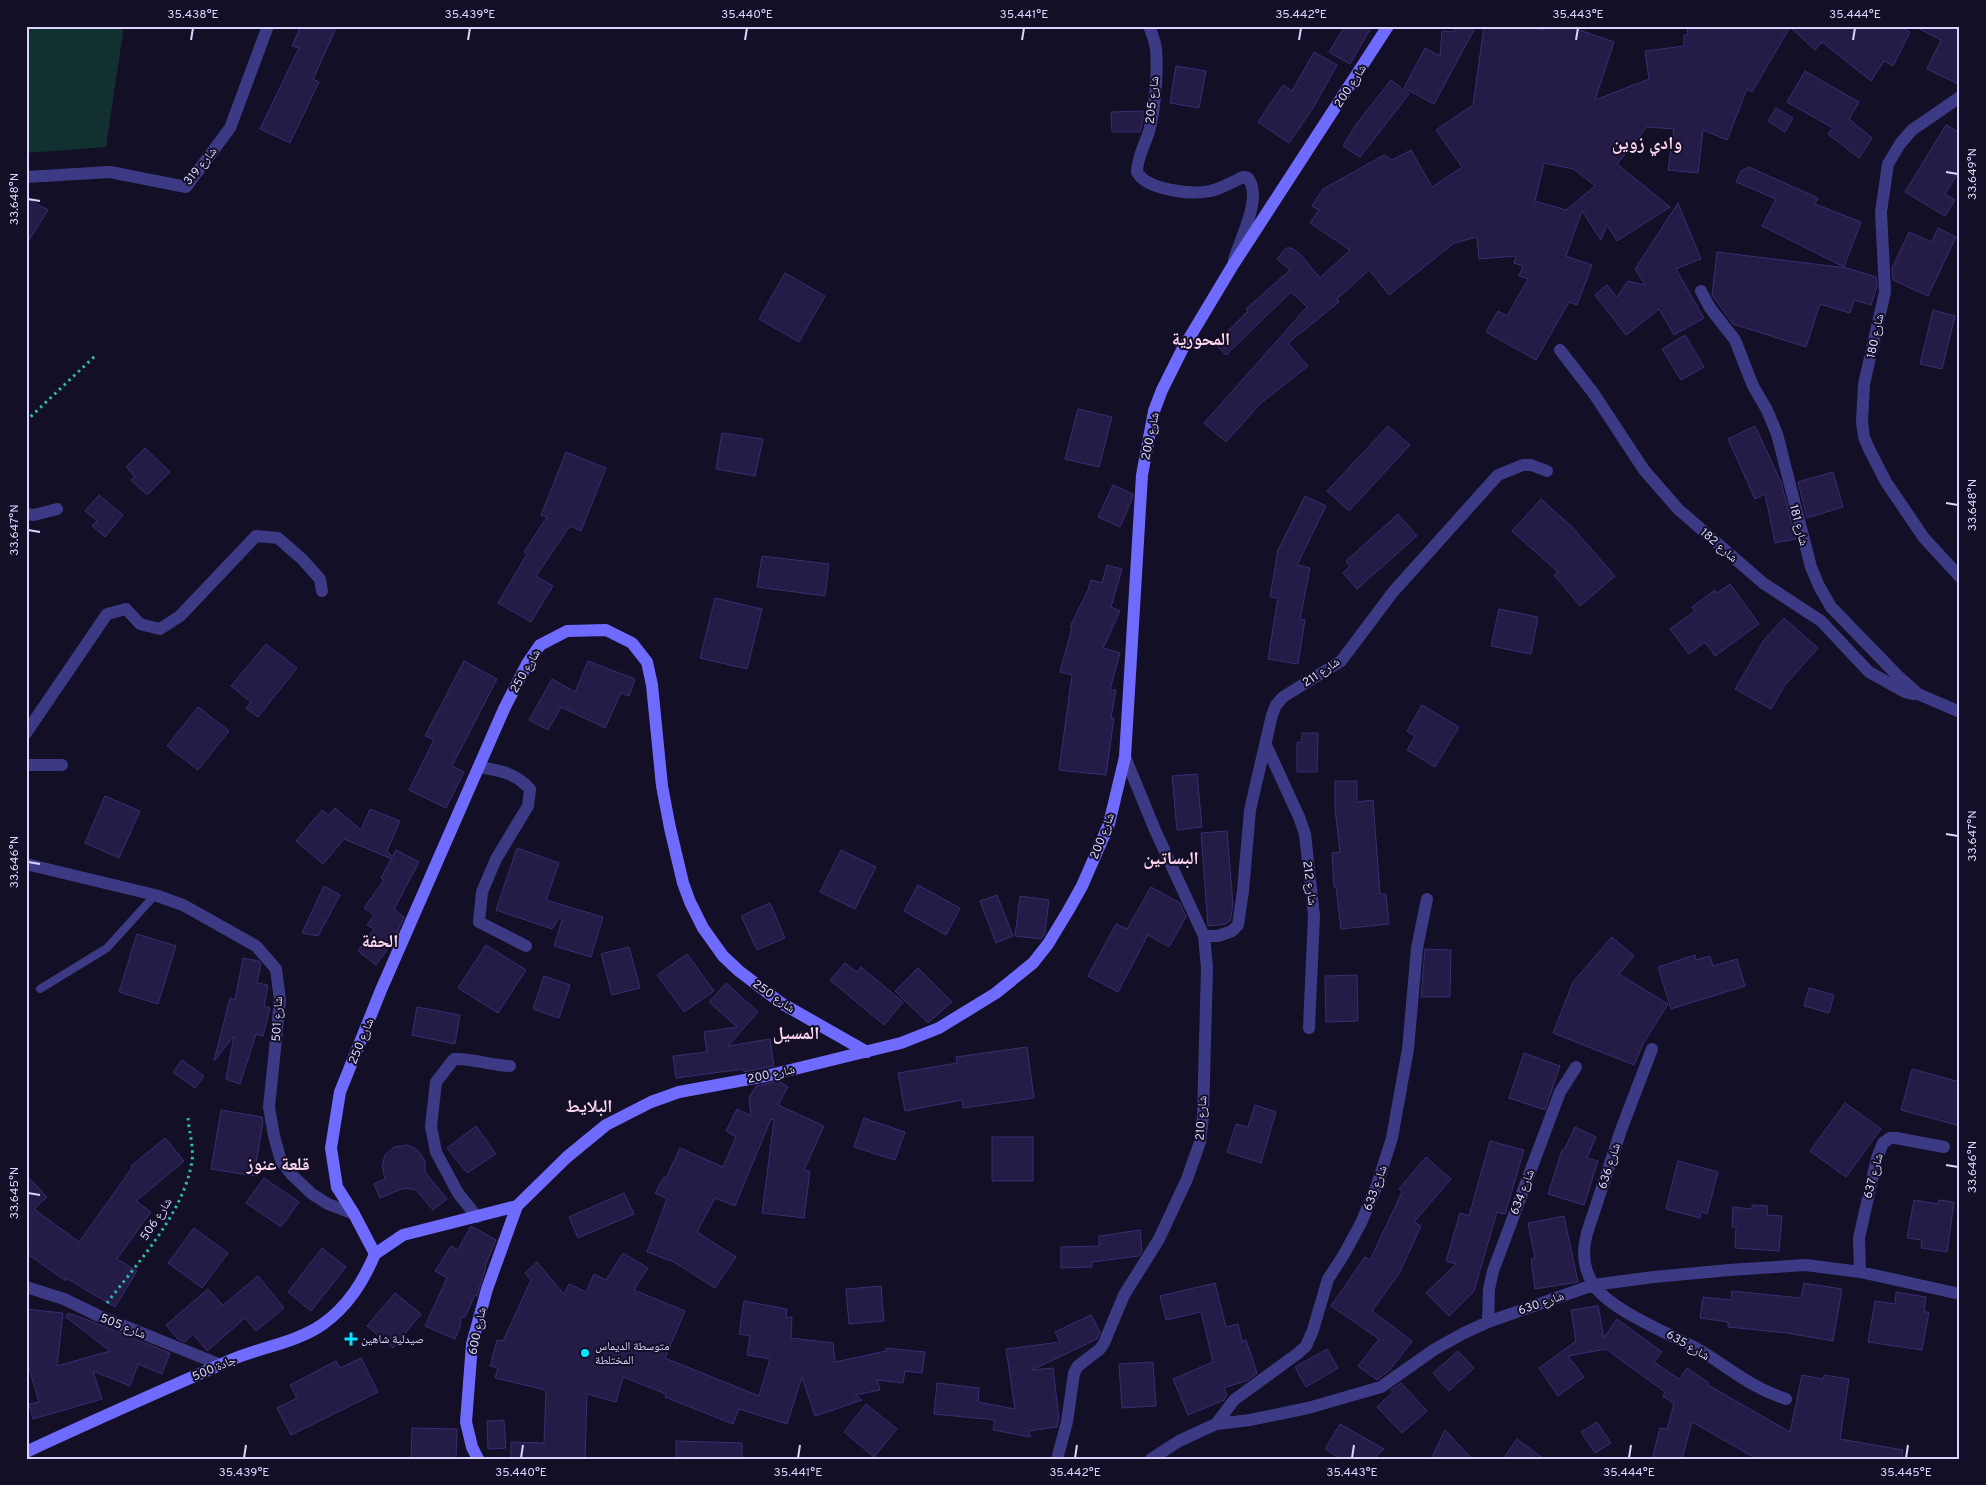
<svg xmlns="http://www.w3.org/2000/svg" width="1986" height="1485" font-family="Overpass,'Noto Naskh Arabic',sans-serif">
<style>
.green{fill:#12302f}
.building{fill:#241b47;stroke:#3b2d73;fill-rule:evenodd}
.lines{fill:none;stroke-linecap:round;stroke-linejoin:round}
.path{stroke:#2fb8b0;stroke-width:3;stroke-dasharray:2.5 4;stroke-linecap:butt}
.lane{stroke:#3d3a85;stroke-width:8}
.street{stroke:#3d3a85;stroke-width:12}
.secondary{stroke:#6f6bff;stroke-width:12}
.ticks{fill:none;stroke:#d9d4ff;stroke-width:2}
.poi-dot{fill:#00e5ff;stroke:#130f26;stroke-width:2}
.labels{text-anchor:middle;stroke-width:4;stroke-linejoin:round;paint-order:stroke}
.street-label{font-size:12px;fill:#d9d4ff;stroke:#130f26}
.poi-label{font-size:12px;fill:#d9d4ff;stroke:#130f26;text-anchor:start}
.district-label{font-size:18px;font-weight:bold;fill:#ffd6f0;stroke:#130f26}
.neatline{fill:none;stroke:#d9d4ff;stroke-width:2}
.ticks-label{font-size:12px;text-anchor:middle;fill:#d9d4ff}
</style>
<rect width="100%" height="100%" fill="#130f26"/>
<!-- green -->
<path class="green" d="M26 26H124L106 147 26 153Z"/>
<!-- building -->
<path class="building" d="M301 26H337L313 79 319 82 290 143 260 129 299 48 292 46Z
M1345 26H1372L1350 64 1329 52Z
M1454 26H1476L1434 104 1404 88 1425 48 1440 56 1442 31 1454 32Z
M1484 26H1525L1543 30 1544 26H1568L1614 42 1595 100 1649 79 1645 51 1684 46V35H1688L1687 27 1898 26 1910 32 1893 66 1884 61 1871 81 1822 42 1815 50 1790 27 1752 92 1747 89 1727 140 1703 130 1698 173 1668 170 1674 129 1647 127 1617 164 1670 207 1617 241 1607 225 1601 240 1582 211 1566 256 1592 265 1577 305 1569 302 1536 360 1486 332 1498 311 1507 316 1528 279 1519 276 1523 266 1514 263 1516 256 1479 259 1477 237 1454 243 1389 295 1369 270 1337 299 1339 302 1288 343 1308 366 1260 404 1226 442 1204 423 1307 307 1291 292 1226 355 1215 344 1248 311 1246 309 1290 270 1277 259 1286 248H1292L1301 255 1320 278 1350 250 1310 223 1319 210 1312 206 1323 189 1384 155 1392 160 1411 150 1432 187 1462 167 1436 130 1473 105ZM1544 163 1574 169 1595 186 1566 210 1535 201Z
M1914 26H1960V85L1927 69 1941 40Z
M1314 52 1337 65 1313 108 1289 143 1258 122 1283 85 1292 91Z
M1176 66 1206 71 1199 108 1170 103Z
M1805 71 1859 102 1849 119 1872 138 1859 158 1828 134 1833 128 1787 102Z
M1391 80 1409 94 1360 157 1343 146 1355 126Z
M1776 108 1793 118 1785 132 1768 121Z
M1143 111V120L1140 132H1112L1111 112Z
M1946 125 1960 133V170L1945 194 1955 200 1945 216 1905 192Z
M1749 167 1818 198 1815 204 1861 222 1844 267 1762 226 1776 199 1736 182 1741 171Z
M26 198 48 210 26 245Z
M1678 203 1701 259 1676 269 1704 318 1674 335 1659 309 1626 335 1595 295 1607 285 1617 297 1628 281 1645 285 1635 269Z
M1938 228 1956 237 1928 296 1893 280 1892 268 1909 232 1932 242Z
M1717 252 1847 268 1876 277 1877 287 1871 305 1854 300 1850 313 1820 304 1806 347 1733 324 1712 295Z
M785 273 825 296 799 342 759 319Z
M1933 310 1955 316 1942 369 1920 364Z
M1685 335 1704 367 1681 380 1662 349Z
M1078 409 1112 417 1099 467 1065 459Z
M1388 426 1410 445 1349 511 1327 491Z
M1755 426 1781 482 1796 539 1775 543 1765 494 1755 499 1728 439Z
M722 433 763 439 755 476 716 469Z
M145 448 170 472 147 495 131 480 135 477 126 467Z
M566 452 606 468 581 531 570 526 536 576 553 586 531 622 498 603 527 554 524 552 547 517 541 515Z
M1833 472 1843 507 1807 518 1798 482Z
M1113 485 1133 494 1132 499 1120 527 1098 517Z
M99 495 123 515 105 537 92 526 97 521 85 511Z
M1305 496 1326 506 1297 565 1310 568 1300 619 1305 620 1298 664 1268 659 1278 598 1270 597 1278 550Z
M1541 499 1572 527 1615 576 1580 606 1554 575 1558 572 1512 531Z
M1398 514 1417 536 1357 589 1343 573 1350 566 1346 561Z
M762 556 829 564 825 596 757 587Z
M1107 565 1122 569 1111 607 1120 611 1103 648 1120 653 1110 690H1116L1111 718H1114L1106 775 1059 770 1072 675 1060 672 1072 628 1070 627 1088 590 1091 580 1102 583Z
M1730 584 1759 624 1715 656 1705 642 1689 654 1670 629 1695 611 1692 607 1715 590 1717 593Z
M715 598 762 609 747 669 700 658Z
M1499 609 1538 617 1531 654 1491 646Z
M1784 618 1818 648 1785 685 1771 709 1735 689 1764 640Z
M266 644 297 668 258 717 246 708 251 702 231 686Z
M464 661 497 679 452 766 464 772 446 808 409 790 434 740 425 736Z
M588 661 635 679 629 696 621 693 605 728 561 707 548 730 529 720 552 679 575 692Z
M1422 705 1459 727 1435 767 1407 750 1415 736 1407 731Z
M198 707 229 731 198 770 167 746Z
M1302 733H1318L1317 772H1297V742L1301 743Z
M1197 774 1202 827 1177 830 1172 776Z
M1335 781H1357V802L1373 800 1380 894H1386L1389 924 1341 929 1336 887H1334L1332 853 1340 852 1335 809Z
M105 796 140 811 119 858 85 843Z
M335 808 361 830 370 809 400 821 387 851 391 855 390 858 344 839 323 864 296 841 322 810 329 815Z
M1227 831 1233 905 1230 921 1226 924 1208 926 1201 833Z
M517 848 559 863 546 900 603 917 591 957 554 946 562 920 559 918 552 929 496 910Z
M396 850 419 862 394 909 404 917 394 940 376 965 358 951 374 929 367 925 374 915 364 908 384 880 381 878Z
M841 850 876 867 855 909 820 892Z
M918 885 960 908 946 935 904 911Z
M324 886 340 895 318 936 302 933Z
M1151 887 1180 903 1186 917 1169 947 1148 935 1118 992 1088 976 1116 924 1127 929Z
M997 895 1013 936 996 943 980 901Z
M1020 896 1049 900 1045 933 1041 939 1015 936Z
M770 903 785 938 757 950 741 916Z
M137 934 176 946 158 1004 119 992Z
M1612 937 1634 956 1619 974 1668 1004 1643 1044 1634 1065 1553 1033 1573 982Z
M486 945 526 970 498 1013 458 988Z
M629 947 640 988 612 995 601 954Z
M1425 949 1451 950 1450 997H1421Z
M687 954 714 991 684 1012 657 975Z
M1695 955 1696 960 1710 956 1713 966 1737 959 1745 986 1671 1009 1658 967Z
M243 958 259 961 261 964 257 983 268 985 264 1006 270 1008 263 1036 256 1034 240 1084 226 1079 234 1036 214 1061 230 998 235 1000Z
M845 963 857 972 861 967 903 1002 884 1025 830 980Z
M918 968 952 1002 928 1023 895 991Z
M1357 975 1358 1021 1326 1022 1325 976Z
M544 976 570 985 559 1018 533 1009Z
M726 983 758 1012 728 1046 770 1039 774 1066 744 1072V1069L676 1078 673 1056 707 1052 704 1032 737 1027 709 1002Z
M1809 988 1834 995 1829 1013 1804 1006Z
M417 1007 460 1015 455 1044 412 1035Z
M1027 1047 1034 1098 963 1108 962 1100 905 1111 898 1073 957 1063 956 1057Z
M1524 1053 1560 1066 1545 1110 1509 1098Z
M182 1060 204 1076 195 1088 173 1072Z
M1912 1069 1960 1082V1126L1901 1110Z
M779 1081 788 1087 778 1105 824 1126 804 1170 810 1171 804 1218 762 1213 774 1120 771 1119 735 1206 715 1198 697 1232 736 1257 715 1288 674 1262 647 1252 667 1199 655 1193 664 1177 666 1178 680 1148 723 1167 736 1137 726 1131 737 1109 751 1116 749 1098 756 1086Z
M1845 1103 1881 1129 1846 1177 1810 1151Z
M1255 1105 1276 1112 1261 1163 1227 1152 1236 1124 1248 1127Z
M221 1110 262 1117 263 1122 254 1176 211 1169Z
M864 1118 905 1132 895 1160 854 1147Z
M476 1126 496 1154 467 1173 447 1148Z
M1575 1127 1596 1137 1587 1158 1598 1161 1584 1205 1548 1194 1562 1150H1564Z
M992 1137H1033V1181H992Z
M165 1138 184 1161 136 1201 151 1212 117 1259 137 1271 115 1307 66 1278V1281L26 1253V1175L47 1197 34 1209 79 1242 132 1168 131 1166Z
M1490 1141 1524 1150 1505 1214 1497 1212 1474 1291 1449 1316 1426 1293 1456 1264 1446 1261 1460 1213 1469 1216Z
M407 1145 418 1150 425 1161V1172L447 1199 433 1210 416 1190 404 1188 380 1198 374 1184 385 1179 382 1166 385 1155 394 1147Z
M1426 1157 1451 1179 1414 1222 1421 1226 1400 1272 1372 1311 1412 1341 1390 1370 1377 1380 1358 1366 1379 1339 1331 1306 1365 1257 1370 1260 1402 1192 1399 1189Z
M1678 1161 1718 1172 1707 1214 1701 1212 1700 1218 1666 1209Z
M264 1178 299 1202 281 1227 246 1203Z
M624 1193 634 1214 578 1238 569 1217Z
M1914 1200 1938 1204 1939 1200 1954 1202 1947 1252 1921 1248 1922 1240 1907 1238Z
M1752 1205 1768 1206 1767 1215 1782 1216 1779 1251 1735 1248 1736 1227H1732L1733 1207 1752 1209Z
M1564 1216 1578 1282 1535 1289 1531 1259 1535 1258 1528 1223Z
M471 1226 496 1240 485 1266 486 1267 477 1296 475 1295 465 1317H461L460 1327 455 1339 425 1326 447 1278 435 1271 451 1246 458 1250Z
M194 1228 228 1253 202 1288 168 1263Z
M1140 1230 1142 1251 1139 1256 1092 1262V1267L1061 1268V1247L1099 1246V1236Z
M322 1248 346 1267 311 1311 288 1292Z
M623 1253 648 1268 634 1290 685 1311 665 1358 759 1396 770 1359 747 1355 750 1336 739 1334 744 1301 787 1309 786 1318 792 1317 791 1338 833 1343 835 1362 886 1351V1348L925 1352 922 1373 905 1371 903 1383 877 1380 880 1390 855 1395 862 1400 815 1416 802 1377 787 1424 739 1409 733 1424 665 1397 666 1394 623 1377 616 1402 587 1394 585 1459H511V1442L544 1443 546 1390 495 1378 498 1368 490 1366 497 1340 503 1341 531 1280 525 1273 537 1262 564 1294 569 1284 586 1292 594 1274 606 1280Z
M258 1276 284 1308 256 1331 245 1318 207 1351 193 1334 185 1342 178 1339 166 1325 208 1289 223 1305Z
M1215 1283 1226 1327 1238 1324 1242 1342 1246 1340 1257 1373 1248 1380 1224 1388 1227 1395 1224 1400 1188 1415 1173 1379 1213 1362 1201 1312 1166 1320 1160 1296Z
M1804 1283 1842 1289 1833 1341 1787 1333 1728 1327V1322L1700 1318 1703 1297 1731 1300 1732 1291 1801 1298Z
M881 1286 884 1321 849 1324 846 1289Z
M1896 1292 1926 1297 1924 1312H1929L1922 1350 1868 1342 1875 1301 1895 1304Z
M395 1293 421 1314 393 1348 367 1326Z
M1598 1306 1604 1338 1617 1319 1662 1352 1654 1362 1679 1379 1687 1368 1709 1383 1708 1385 1790 1432 1802 1375 1823 1379 1824 1375 1849 1379 1840 1439 1903 1450 1902 1459H1757L1692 1422 1682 1459H1652L1660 1428 1667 1429 1674 1404 1663 1396 1665 1392 1606 1349 1568 1356 1584 1377 1558 1396 1539 1368 1576 1341 1571 1310Z
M26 1309 63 1313 57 1366 110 1351 66 1317 68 1313 88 1320 170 1353 162 1374 138 1364 130 1386 93 1371 102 1399 33 1419 29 1404 39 1402 26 1358Z
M1091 1315 1100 1332 1097 1339 1032 1370 1053 1368 1059 1418 1057 1427 1028 1431 1031 1437 993 1430 995 1420 934 1414 937 1383 979 1388 978 1402 1015 1409 1006 1349 1060 1342 1055 1332Z
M1327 1349 1338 1368 1306 1387 1295 1367Z
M1458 1351 1474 1368 1449 1391 1433 1373Z
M361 1358 378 1392 291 1435 277 1408 297 1398 290 1385 336 1361 340 1368Z
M1153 1362 1156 1406 1122 1408 1119 1364Z
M1401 1383 1427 1411 1402 1433 1377 1407 1393 1392 1391 1390Z
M866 1404 897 1429 874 1457 844 1432Z
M504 1420 506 1448 488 1449 487 1421Z
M1597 1422 1611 1443 1595 1453 1581 1432Z
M1340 1424 1384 1449 1374 1459H1341L1325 1449Z
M412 1428 457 1429 456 1459H411Z
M1445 1430 1472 1459H1431Z
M1517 1439 1544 1459H1503Z
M676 1441 742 1443V1459H676Z"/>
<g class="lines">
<!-- path -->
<path class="path" d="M26 421 95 356
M107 1303C138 1262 184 1213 192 1161 194 1148 189 1131 188 1118"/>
<!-- lane -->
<path class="lane" d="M40 989 107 948 155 895"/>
<!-- street -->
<path class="street" d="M1149 26C1152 34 1155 41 1156 49 1158 68 1155 112 1149 131 1145 145 1137 157 1137 172 1147 190 1191 195 1210 191 1221 189 1232 182 1243 177L1248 178C1263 198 1240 238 1234 260
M1960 97 1912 130 1900 144 1888 164 1881 212 1885 292 1864 384 1862 422 1864 437 1869 449 1886 482 1924 538 1960 577
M26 177 110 172 186 187 230 128 268 26
M1701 291 1710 308 1735 340 1753 386 1767 410 1777 434 1811 567 1819 586 1831 607 1898 676 1918 694 1960 712
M1560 350 1594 394 1644 470 1678 509 1763 583 1821 621 1869 672 1905 692 1913 694
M26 514 34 515 57 509
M26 733 107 614 126 609 140 624 160 629 180 616 256 536 278 538 302 559 320 579 322 591
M1266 745 1299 817 1305 834 1314 916 1309 1028
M26 765H62
M480 767C502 771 515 773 530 789L528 806 496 859 482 892 479 922 526 946
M26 864 155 895 183 905 256 946 276 969 280 1000 269 1107 274 1136 281 1161 292 1175 312 1194 328 1204 354 1214
M1204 936H1218L1232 931 1238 925 1243 891 1250 810 1272 715 1276 705 1283 697 1341 661 1393 592 1498 475 1523 465H1531L1547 471
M1652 1049 1621 1130 1587 1233C1582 1251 1583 1268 1593 1284 1610 1311 1674 1335 1703 1352 1732 1370 1752 1388 1786 1399
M477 1217 458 1193 436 1152 431 1126 436 1082 454 1059C473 1058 491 1066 510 1066
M1860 1272 1859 1238 1877 1158 1883 1143 1890 1138H1896L1944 1147
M26 1287 64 1299 97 1315 221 1365
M1488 1322 1489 1289 1493 1271 1560 1092 1576 1067
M1216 1424 1234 1400 1297 1354 1306 1346 1313 1330 1328 1279 1343 1256 1361 1223 1377 1185 1392 1138 1408 1049 1417 948 1427 899
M1057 1459 1067 1422 1074 1373 1078 1366 1100 1349 1104 1343 1124 1295 1159 1239 1187 1179 1200 1142 1203 1116 1207 968 1204 936 1155 830 1125 757
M1151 1459 1179 1441 1216 1424 1250 1420 1308 1408 1381 1387 1435 1349 1464 1333 1488 1322 1593 1285 1654 1277 1729 1270 1806 1265 1860 1272 1960 1294"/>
<!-- secondary -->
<path class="secondary" d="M375 1254 403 1235 517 1206 567 1157 606 1125 651 1102 679 1092 766 1076 901 1043 939 1028 996 993 1033 963 1048 944 1068 911 1082 886 1109 824 1125 757 1142 475 1154 411 1162 390 1182 350 1233 265 1388 26
M375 1254 354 1214 337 1187 331 1148 340 1092 381 990 504 709 527 664 540 645 567 631 606 630 632 643 647 662 652 685 662 786 670 828 683 883 690 902 703 928 723 956 739 971 781 1003 867 1052
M26 1452C94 1420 163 1390 231 1360 261 1347 296 1343 323 1324 348 1306 363 1282 375 1254
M478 1459 472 1447 466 1422 472 1344 487 1289 517 1206"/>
</g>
<!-- ticks -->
<path class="ticks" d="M191 40 193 28M468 40 470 28M745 40 747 28M1022 40 1024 28M1299 40 1301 28M1576 40 1578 28M1853 40 1855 28M1946 172 1958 174M28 199 40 201M1946 503 1958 505M28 530 40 532M1946 834 1958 836M28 862 40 864M1946 1165 1958 1167M28 1193 40 1195M244 1458 246 1445M521 1458 523 1445M798 1458 800 1445M1075 1458 1077 1445M1352 1458 1354 1445M1629 1458 1631 1445M1906 1458 1908 1445"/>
<!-- markers -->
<g class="poi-dot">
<path d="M348.5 1331.5h5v5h5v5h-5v5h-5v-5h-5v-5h5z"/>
<circle cx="585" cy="1353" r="5"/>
</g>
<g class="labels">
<!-- street labels -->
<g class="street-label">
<text transform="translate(1350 86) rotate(-57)" y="4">شارع 200</text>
<text transform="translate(1152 100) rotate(-84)" y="4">شارع 205</text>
<text transform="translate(200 166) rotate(-51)" y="4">شارع 319</text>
<text transform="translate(1875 336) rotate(-78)" y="4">شارع 180</text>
<text transform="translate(1150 436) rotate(-78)" y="4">شارع 200</text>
<text transform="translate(1799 525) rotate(75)" y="4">شارع 181</text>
<text transform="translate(1719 545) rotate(41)" y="4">شارع 182</text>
<text transform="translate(525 671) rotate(-60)" y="4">شارع 250</text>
<text transform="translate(1321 672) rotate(-34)" y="4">شارع 211</text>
<text transform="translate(1102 836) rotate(-69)" y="4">شارع 200</text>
<text transform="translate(1310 883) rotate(83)" y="4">شارع 212</text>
<text transform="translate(774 996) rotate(35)" y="4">شارع 250</text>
<text transform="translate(277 1019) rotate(-87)" y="4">شارع 501</text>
<text transform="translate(361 1041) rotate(-68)" y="4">شارع 250</text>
<text transform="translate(771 1074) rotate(-12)" y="4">شارع 200</text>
<text transform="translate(1201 1118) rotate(-86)" y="4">شارع 210</text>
<text transform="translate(1609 1166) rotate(-72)" y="4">شارع 636</text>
<text transform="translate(1873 1176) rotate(-75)" y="4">شارع 637</text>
<text transform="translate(1375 1188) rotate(-70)" y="4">شارع 633</text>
<text transform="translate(1522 1192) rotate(-69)" y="4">شارع 634</text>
<text transform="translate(156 1219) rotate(-57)" y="4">شارع 506</text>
<text transform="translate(1541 1303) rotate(-19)" y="4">شارع 630</text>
<text transform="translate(123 1326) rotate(22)" y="4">شارع 505</text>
<text transform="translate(477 1331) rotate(-78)" y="4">شارع 600</text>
<text transform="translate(1688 1345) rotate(30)" y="4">شارع 635</text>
<text transform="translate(214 1368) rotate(-23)" y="4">جادة 500</text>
</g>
<!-- poi labels -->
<g class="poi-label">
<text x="361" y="1343">صيدلية شاهين</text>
<text x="595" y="1350">متوسطة الديماس<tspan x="595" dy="14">المختلطة</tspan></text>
</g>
<!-- district labels -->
<g class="district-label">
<text x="1647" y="149">وادي زوين</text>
<text x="1201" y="345">المحورية</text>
<text x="1171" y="864">البساتين</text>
<text x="380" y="947">الحفة</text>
<text x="796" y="1039">المسيل</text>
<text x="589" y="1112">البلايط</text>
<text x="278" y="1170">قلعة عنوز</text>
</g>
</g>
<!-- border -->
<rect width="1986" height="1485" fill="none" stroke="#130f26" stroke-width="55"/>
<rect x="28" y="28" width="1930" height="1430" class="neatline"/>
<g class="ticks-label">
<text x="193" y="18">35.438°E</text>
<text x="470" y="18">35.439°E</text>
<text x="747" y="18">35.440°E</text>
<text x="1024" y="18">35.441°E</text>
<text x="1301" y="18">35.442°E</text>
<text x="1578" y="18">35.443°E</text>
<text x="1855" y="18">35.444°E</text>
<text transform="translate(1972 174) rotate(-90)" y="4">33.649°N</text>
<text transform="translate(14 199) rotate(-90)" y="4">33.648°N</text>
<text transform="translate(1972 505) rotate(-90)" y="4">33.648°N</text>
<text transform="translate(14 530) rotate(-90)" y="4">33.647°N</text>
<text transform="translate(1972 836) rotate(-90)" y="4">33.647°N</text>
<text transform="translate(14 862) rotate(-90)" y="4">33.646°N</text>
<text transform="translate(1972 1167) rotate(-90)" y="4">33.646°N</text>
<text transform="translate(14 1193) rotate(-90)" y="4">33.645°N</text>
<text x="244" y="1476">35.439°E</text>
<text x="521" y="1476">35.440°E</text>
<text x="798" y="1476">35.441°E</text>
<text x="1075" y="1476">35.442°E</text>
<text x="1352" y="1476">35.443°E</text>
<text x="1629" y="1476">35.444°E</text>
<text x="1906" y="1476">35.445°E</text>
</g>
</svg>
